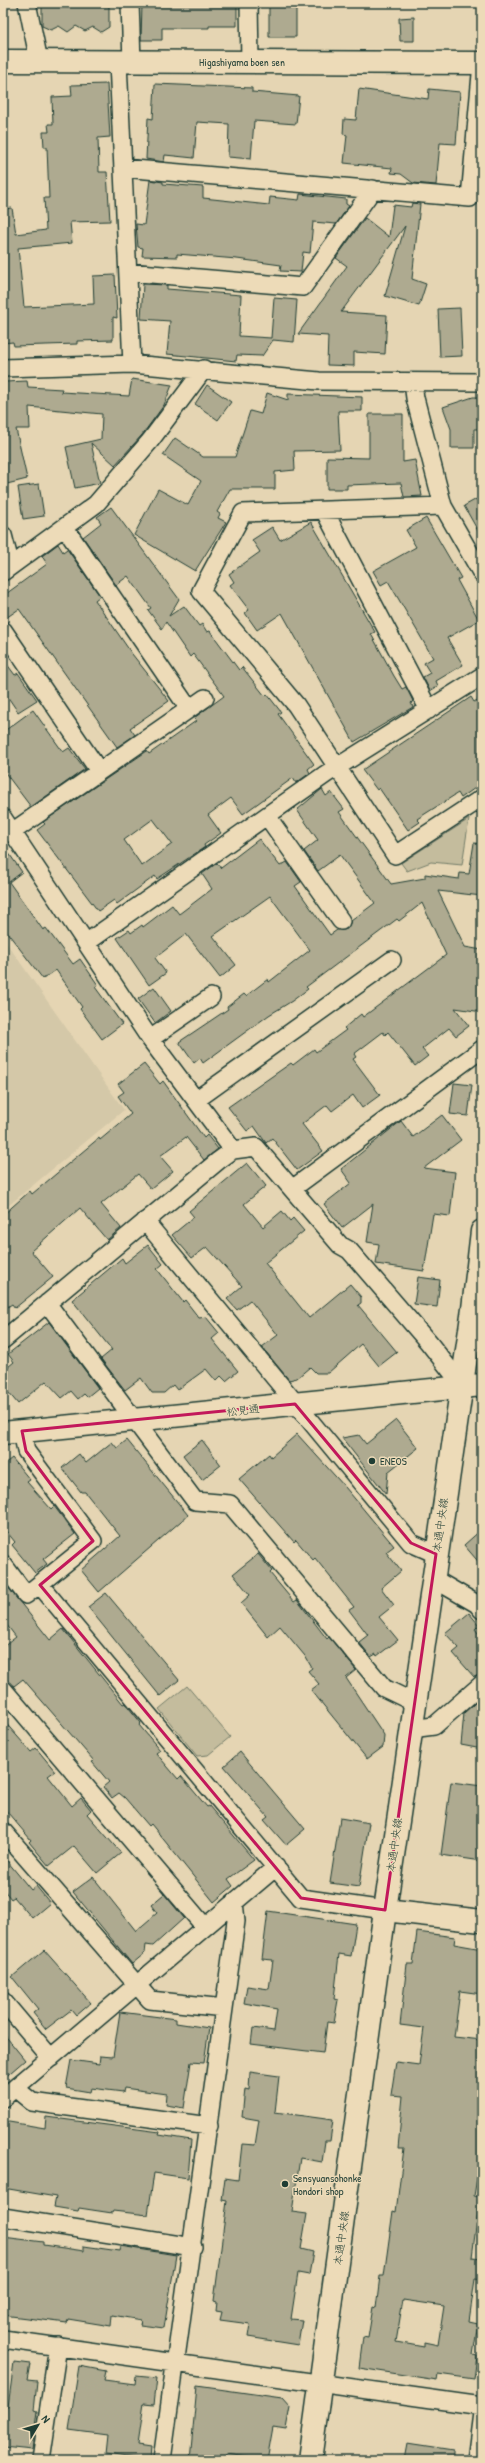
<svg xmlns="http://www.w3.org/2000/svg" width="485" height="2463" font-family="'Patrick Hand','Klee One',sans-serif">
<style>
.built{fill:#d4c8a8}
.green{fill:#c4bc9d;stroke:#727c68}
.building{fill:#aeaa90;stroke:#1f3d34;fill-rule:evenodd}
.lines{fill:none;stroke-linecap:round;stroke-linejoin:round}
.street-casing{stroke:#1f3d34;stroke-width:20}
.secondary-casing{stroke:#1f3d34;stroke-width:25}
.street{stroke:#eddbb8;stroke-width:17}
.secondary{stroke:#eddbb8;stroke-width:22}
.marked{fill:none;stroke:#c2185b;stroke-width:3;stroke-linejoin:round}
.poi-dot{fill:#1f3d34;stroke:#eddbb8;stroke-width:1.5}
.labels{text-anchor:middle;stroke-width:3;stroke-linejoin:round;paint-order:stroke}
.street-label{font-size:11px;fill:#1f3d34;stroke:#eddbb8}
.poi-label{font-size:11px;fill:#1f3d34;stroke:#eddbb8;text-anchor:start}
</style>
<rect width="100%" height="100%" fill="#e5d5b3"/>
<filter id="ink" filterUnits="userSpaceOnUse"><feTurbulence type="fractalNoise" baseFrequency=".025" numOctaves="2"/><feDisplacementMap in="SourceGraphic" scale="8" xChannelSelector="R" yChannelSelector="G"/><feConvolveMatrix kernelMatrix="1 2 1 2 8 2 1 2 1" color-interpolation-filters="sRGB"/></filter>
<g filter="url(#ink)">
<!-- built -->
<path class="built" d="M3 938 124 1110 3 1210Z"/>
<!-- green -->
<path class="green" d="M469 819 462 865 431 862 407 871 401 863Z
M187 1686 230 1737 208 1755 197 1756 159 1709Z"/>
<!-- building -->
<path class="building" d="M42 3H109V27L101 32 93 27 85 31 76 26 68 32 59 26 51 30 42 26Z
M142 3 237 5V26H209V28H162V40H141Z
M269 3H296V37H269Z
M414 17V41H400L399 18Z
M107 84 110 137 98 138 99 172H107L110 221 70 222 72 243 18 248 24 307 94 304 93 276 115 275 117 318 113 317V340L77 341V344L14 346 13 342 3 343V209L12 208 16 234 46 230 44 198H49L47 147H44L43 132H49L48 124H53L52 97 72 96 71 85Z
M155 84 252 88V92L299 96 296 124 254 121 251 159 228 157 229 124 197 122 194 158 165 155 164 162 146 159 148 118 153 119Z
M359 89 428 99 429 89 460 92 456 144 440 143 436 185 413 183 401 174 391 173 392 168 344 163 347 135 343 134 344 119 356 120Z
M150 180 163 182V184L203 187V198L269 205 270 197 299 200 300 194 346 199V204L349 206 336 224 313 222 310 253 303 252 301 272 280 271 281 265 237 259 177 254V257L142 256 143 248 138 247 136 224 144 225Z
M412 203 420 204 412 279 426 284 419 306 385 296 405 226 341 312 387 315 385 354 354 352V366L327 365 328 336 298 334 347 266 336 258 365 218 389 237 393 205 411 207Z
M143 284 167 285V289L241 295 239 336 271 338 274 298 297 300 294 342 273 340 262 356 237 355 236 361 167 354 170 321 141 319Z
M460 308 462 356 440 357 438 309Z
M132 379 172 385 164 405 142 435 115 465 91 443 100 483 75 488 66 447 101 439 102 414 29 407 30 429H16L27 479 3 485 5 382 27 381 28 387 62 389 61 392 129 396Z
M207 385 231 402 218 420 195 404Z
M267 393 288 400V394L362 397V411H338L340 450 294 451 295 470 275 472V489H230L217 512 220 514 218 518 226 522 195 571 134 535 158 489 188 505 201 481 163 455 175 438 203 457H235L250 411 261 414Z
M473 397H482V429H474V448H451V429L443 407Z
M369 414H403V462L415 460 422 496 404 497 401 483 347 485V489H327V457L369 458Z
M39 484 44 516 23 519 18 487Z
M482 496V538L464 506Z
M111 507 179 599 169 616 184 606 199 626 202 624 207 632 210 631 239 670 242 667 265 696 267 694 281 712 278 714 314 764 308 769 310 773 296 783 293 778 243 814 231 798 208 815 221 833 204 845 205 847 157 879 155 876 117 904 114 900 98 911 37 830 45 824 43 822 147 751 149 754 196 721 194 718 224 696 193 654 190 657 166 622 162 629 148 610 151 608 128 576 116 585 83 537 101 523 97 517ZM153 819 172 844 142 866 124 840Z
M426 518 461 578 457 580 479 620 447 638 463 665 436 681 438 686 430 691 423 677 430 673 424 663 433 658 388 581 381 585 373 571 416 547 406 530Z
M311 522 375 632 371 634 394 676 402 689 406 687 413 701 411 703 413 707 354 742 282 613 257 630 245 613 249 610 230 585 234 582 229 574 260 552 252 540 272 527 280 540Z
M58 544 63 552 67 549 100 596 95 600 132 654 169 701 130 728 135 735 117 747 19 609 3 620V596L47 564 42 556Z
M3 659 15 675 18 673 37 700 18 712 3 690Z
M471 697 474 702 482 697V783L461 798 458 793 417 819 420 822 408 830 379 788 377 790 362 770Z
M33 710 63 752 69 748 85 769 31 807 3 770V732Z
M322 789 326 796 331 792 344 809 339 812 391 884 425 878V874L459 879 460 873 469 874 474 843 482 844V896L438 891 465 947 482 950V1012L455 1008 469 1026 456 1036 449 1028 422 1049 428 1056 415 1066 388 1032 385 1035 383 1032 354 1054 356 1057 353 1059 380 1095 362 1108 353 1095 332 1111 327 1105 302 1124 323 1151 297 1170 272 1138 266 1143 254 1126 247 1131 228 1107 291 1063 293 1065 314 1049 316 1052 346 1030 344 1028 361 1014 363 1017 446 955 422 903 399 921 397 919 306 987 308 989 292 1001 269 1015 203 1063 200 1058 194 1063 179 1042 228 1009 227 1007 244 994 246 996 268 979 269 982 310 950 270 896 213 936 236 965 220 978 186 934 155 958 166 973 149 985 117 938 129 930 131 933 142 925 143 927 172 905 179 914 212 889 202 874 217 863 221 868 259 839 280 866 287 862 301 882 295 886 330 935 337 930 347 929 351 921 375 903 340 855 318 871 304 851 318 840 297 810Z
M3 845 22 872 9 882 43 930 46 928 73 964 80 959 98 985 95 987 122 1024 102 1039 80 1009 82 1007 56 970 43 979 3 927Z
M154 987 171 1011 155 1023 138 999Z
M144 1064 160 1084 163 1081 204 1138 207 1135 218 1149 204 1160 186 1137 160 1156 173 1171 151 1189 138 1174 101 1204 121 1228 107 1240 80 1208 31 1251 53 1277 15 1308 12 1304 3 1310V1215L30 1191 32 1194 99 1138 100 1140 131 1114 118 1096 124 1092 118 1084Z
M454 1083 472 1085 468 1116 450 1114Z
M442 1115 461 1140 424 1168 455 1172 450 1216 433 1214 424 1271 376 1264 379 1244 367 1242 373 1204 342 1228 324 1204 351 1183 341 1169 401 1121 413 1137Z
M247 1163 266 1186 244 1204 263 1227 282 1211 290 1221 293 1218 304 1231 265 1263 309 1318 350 1284 361 1297V1303L358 1305 397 1352 379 1366 361 1344 328 1373H316L310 1367 297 1378 289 1380 262 1347 278 1335 250 1300 237 1310 227 1299 242 1286 207 1247 192 1258 172 1235 194 1217 189 1211Z
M148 1245 163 1264 157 1269 183 1302 185 1300 199 1318 206 1317 219 1333 212 1339 238 1371 226 1381 221 1376 216 1381 206 1369 177 1390 173 1385 164 1393H152L141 1378 125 1390 101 1359 112 1350 72 1300 122 1258 125 1263Z
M418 1277 440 1280 437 1307 414 1304Z
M49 1322 98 1388 87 1397 84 1394 78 1399 71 1391 62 1398 46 1381 18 1404 3 1386V1371L14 1362 8 1354Z
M396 1420 418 1448 388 1472 386 1494 342 1438 359 1435 366 1444Z
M297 1434 345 1487 394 1546 386 1552 401 1571 381 1588 394 1605 379 1617 398 1640 377 1656 376 1654 371 1657 359 1642 368 1635 349 1610 354 1607 315 1558 313 1560 296 1540 294 1542 239 1479 269 1454 271 1457Z
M127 1440 188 1515 99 1592 81 1570 120 1536 85 1492H81L62 1468 79 1454 86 1463 112 1442 117 1448Z
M202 1440 221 1465 202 1480 183 1455Z
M12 1458 30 1480 27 1482 51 1509 54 1506 75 1534 43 1559 47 1564 35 1573 12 1545 15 1542 3 1527V1465Z
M482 1529V1566L464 1545Z
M258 1554 272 1571 270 1573 294 1602 297 1600 327 1639 329 1637 356 1670 346 1678 384 1735 383 1747 367 1759 311 1690 319 1684 308 1671 312 1668 305 1656 280 1626 268 1637 241 1603 250 1595 233 1574Z
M3 1581 50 1640 63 1629 123 1704 125 1703 141 1723 139 1725 160 1750 156 1753 178 1779 181 1776 207 1807 209 1806 254 1860 228 1879 233 1886 214 1902 151 1824 149 1826 125 1798 119 1793 112 1798 103 1787 109 1782 92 1762 94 1761 23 1679 14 1686 3 1679V1647L16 1637 3 1620Z
M106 1593 179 1680 160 1696 88 1607Z
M469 1613 479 1625 475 1629 482 1638V1674L474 1677 453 1653 459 1648 445 1633Z
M476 1702 482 1703V1749L461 1745 464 1713Z
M3 1720 31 1752 36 1748 55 1771 48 1776 72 1806 81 1798 91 1810 87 1814 121 1853 97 1873 74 1846 49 1866 29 1842 31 1840 8 1813 3 1806Z
M240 1752 305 1829 286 1845 264 1820 268 1817 224 1766Z
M451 1782 482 1786V1861L441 1855Z
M340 1818 369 1823 359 1887 330 1883Z
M3 1856 31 1890 36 1886 50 1903 32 1918 14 1897 11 1899 3 1889Z
M93 1877 136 1931 157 1913 151 1905 164 1894 184 1918 153 1946 146 1945 145 1953 132 1964 73 1892Z
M268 1911 356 1924 351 1956 339 1954 334 1999 338 2000 334 2023 327 2022 323 2053 251 2044 253 2028 274 2031 277 2009 244 2003 247 1986 269 1989 273 1960 262 1959Z
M417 1932 455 1937 454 1944 482 1949V1994L460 1991 454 2037 482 2040V2160L480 2159 474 2196 480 2197 472 2257 482 2258V2273L481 2280 475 2279 469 2321 478 2323 473 2355 477 2356 474 2379 438 2374 437 2380 359 2368 363 2337 368 2338 373 2307 376 2308 380 2276H384L393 2211 396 2212 404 2148H398L403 2096 391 2095 396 2062 419 2065 424 2028 400 2025 407 1964H413ZM403 2300 444 2306 438 2345 424 2342V2347L396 2342Z
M44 1950 91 2003 76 2016 71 2010 46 2029 33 2013 38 2009 12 1977Z
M120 2012 176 2019V2023L209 2028 204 2063 191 2062 184 2108 166 2105 167 2094 124 2088 123 2092 91 2088 90 2092 66 2088 71 2060 99 2064 100 2056 113 2057Z
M3 2033 25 2060 3 2079Z
M250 2072 279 2076 275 2112 333 2120 330 2141H325L322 2162 300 2158 292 2212 307 2214 301 2249 313 2252 309 2275 298 2273 291 2319 302 2320 298 2345 248 2337 250 2324 220 2320 222 2312 216 2311 217 2302 214 2301 227 2201 222 2200 225 2178 238 2180 242 2144 255 2145 259 2120 242 2117 245 2089 249 2090Z
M46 2117 160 2132 159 2135 191 2140 188 2178 154 2173 148 2215 113 2211 112 2213 79 2208 78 2211 54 2207 56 2197 3 2188V2121L45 2128Z
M3 2237 43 2242V2245L84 2251V2246L119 2251 120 2246 176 2255 164 2328 140 2325 141 2320 112 2315 111 2326 68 2319 67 2323 3 2315Z
M14 2362 30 2364 27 2380 37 2381 34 2410 37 2411 32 2450 3 2447 6 2407H8Z
M79 2366 106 2371 104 2380 135 2384 136 2376 157 2378 154 2404 144 2403 138 2444 151 2446 150 2460 105 2454 107 2435 69 2430Z
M197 2386 282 2398 290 2407 286 2429 273 2427 267 2460 227 2454V2460H190Z
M407 2444 453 2451V2460H404Z"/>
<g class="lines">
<!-- street casing -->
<g class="street-casing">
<path id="street" d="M27 3 39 61
M130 3 132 62
M249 3 250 62
M118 62 132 364
M123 168 470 198 482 63
M128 272 303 287 373 189
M3 368 132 364 319 381 482 382
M413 383 415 398 443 506 482 574
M443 506 243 513 201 591 296 705 395 855 482 798
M325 512 429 710
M65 528 189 709
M3 535 11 566
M3 572 96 504 150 441 204 369
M3 630 99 771
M267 816 341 921
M3 818 150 1039 233 1150
M12 832 205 698
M86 943 326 774 482 676
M150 1039 211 997
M196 1100 392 960
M292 1189 482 1049
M145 1221 411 1543 436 1554
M47 1303 195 1501 230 1504 384 1688 415 1703
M3 1340 218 1161 233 1150 256 1147 340 1245 349 1250 429 1343 462 1385
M3 1564 26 1595 93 1541 26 1451 22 1431
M434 1579 477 1604 482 1610
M40 1585 301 1898 385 1910
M3 1689 205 1927
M411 1729 434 1726 482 1684
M3 1831 150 2000 224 2008
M3 2001 51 2058
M15 2088 32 2102 209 2126
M3 2098 276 1867
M3 2217 193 2247
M3 2339 482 2406
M41 2460 58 2346
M162 2460 236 1921 234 1902
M476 2460 482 2413"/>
</g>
<!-- secondary casing -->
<g class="secondary-casing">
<path id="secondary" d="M3 61 482 63
M3 1433 482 1385
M385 1910 482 1921
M310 2460 385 1910 473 1309 482 1231"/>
</g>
<!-- street -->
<use href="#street" class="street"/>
<!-- secondary -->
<use href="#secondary" class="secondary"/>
</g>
</g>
<!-- marked area -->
<path class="marked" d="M295 1404 411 1543 436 1554 385 1910 301 1898 40 1585 93 1541 26 1451 22 1431Z"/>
<!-- markers -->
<g class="poi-dot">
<circle cx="372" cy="1461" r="4"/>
<circle cx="285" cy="2184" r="4"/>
</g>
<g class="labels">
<!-- street labels -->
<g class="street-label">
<text x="242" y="66">Higashiyama boen sen</text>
<text transform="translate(243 1410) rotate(-7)" y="4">松見通</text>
<text transform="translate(440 1525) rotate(-82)" y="4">本通中央線</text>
<text transform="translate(394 1845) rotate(-82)" y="4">本通中央線</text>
<text transform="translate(341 2238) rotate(-82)" y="4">本通中央線</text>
</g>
<!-- poi labels -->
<g class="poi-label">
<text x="380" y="1465">ENEOS</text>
<text x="293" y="2182">Sensyuansohonke<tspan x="293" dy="13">Hondori shop</tspan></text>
</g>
</g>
<!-- margin -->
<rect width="485" height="2463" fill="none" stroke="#eddbb8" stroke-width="16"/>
<rect x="8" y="8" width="469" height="2447" fill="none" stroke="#1f3d34" stroke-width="1.5" filter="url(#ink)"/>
<!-- north arrow -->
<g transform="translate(38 2425) rotate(52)" stroke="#eddbb8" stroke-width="3" paint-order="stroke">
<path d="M0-3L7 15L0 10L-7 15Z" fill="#1f3d34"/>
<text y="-6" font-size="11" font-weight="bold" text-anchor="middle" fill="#1f3d34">N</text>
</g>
</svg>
